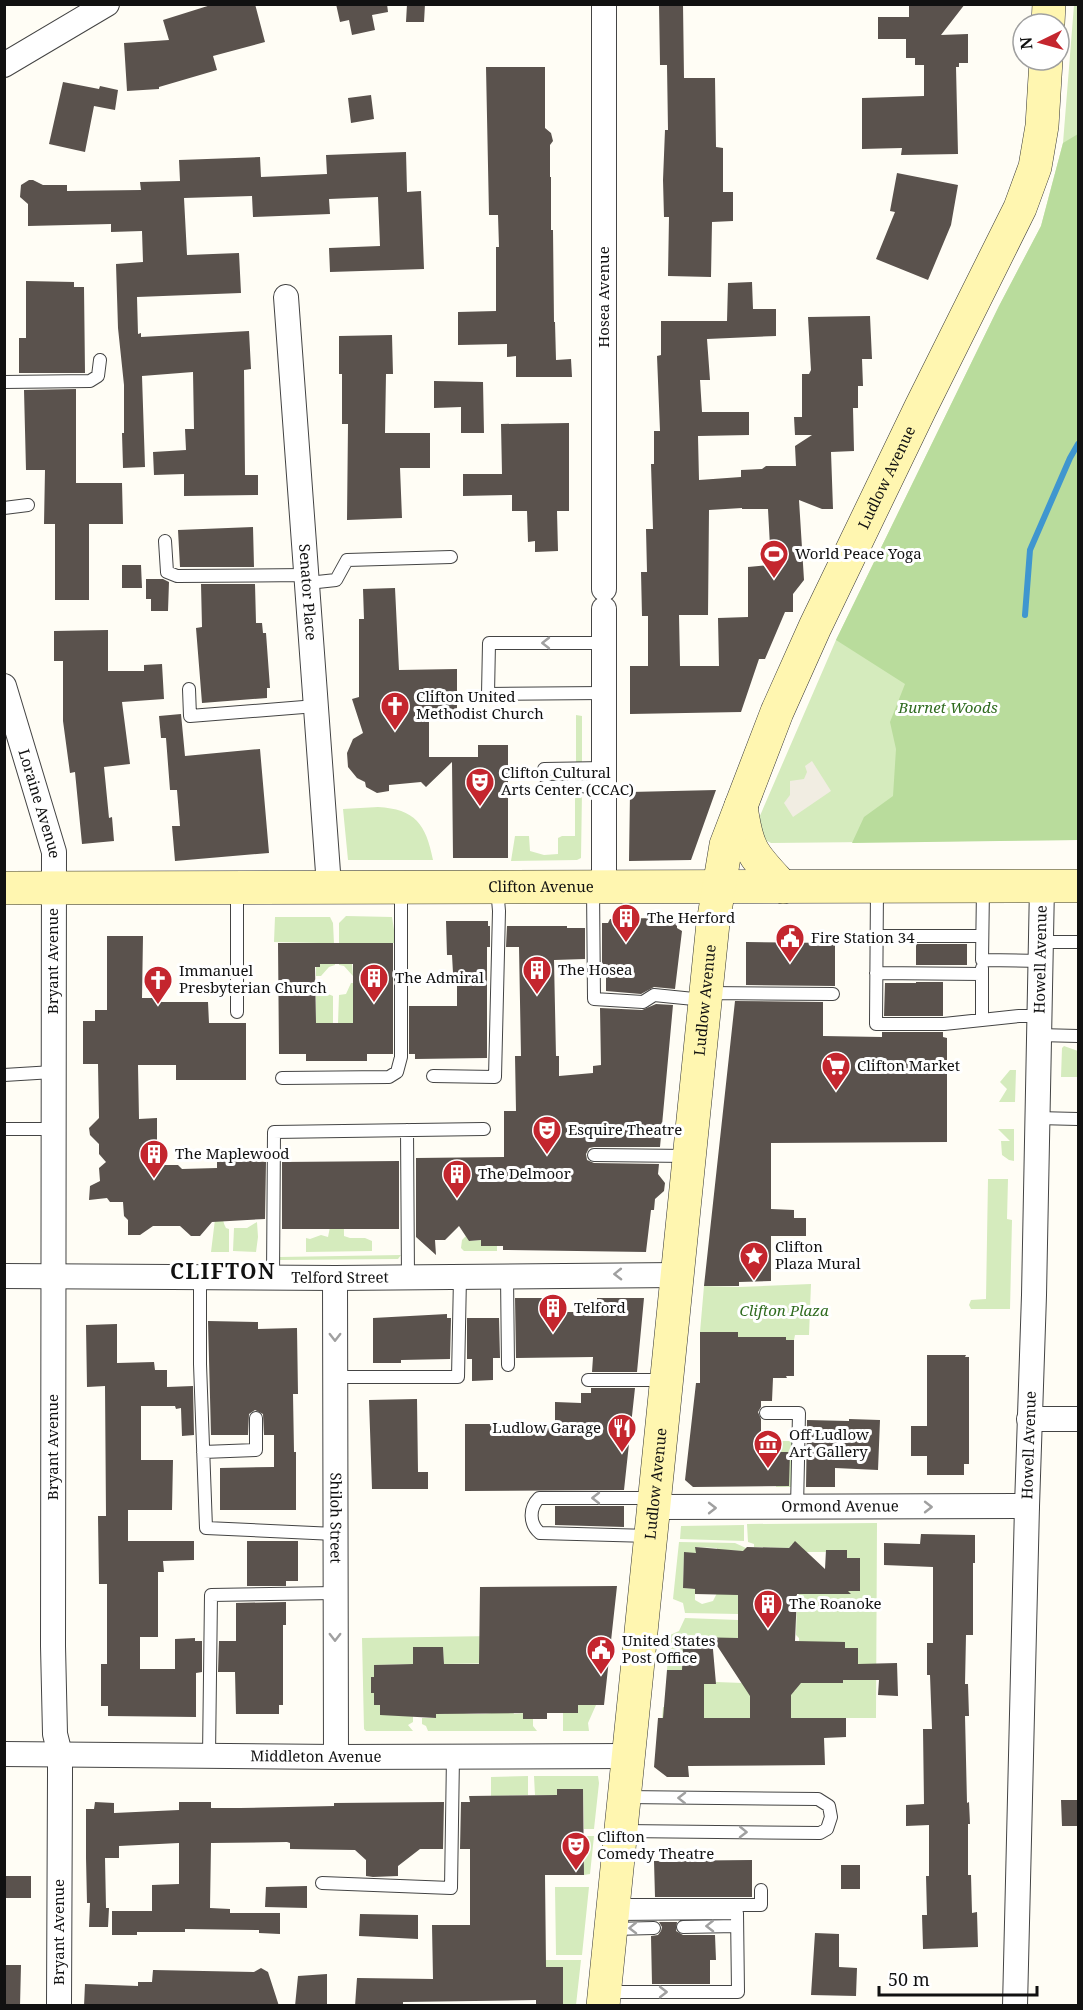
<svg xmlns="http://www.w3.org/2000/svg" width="1083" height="2010" font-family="'Noto Serif',serif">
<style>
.green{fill:#d5ebbd}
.forest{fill:#b9dc9c}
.plaza{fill:#f1ede2}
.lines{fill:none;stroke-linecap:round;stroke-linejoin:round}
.stream{stroke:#3f96cf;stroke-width:6}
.building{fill:#5a524d;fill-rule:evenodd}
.lane-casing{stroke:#444;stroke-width:14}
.street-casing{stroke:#444;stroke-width:26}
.secondary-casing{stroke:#333;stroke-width:34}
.lane{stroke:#fff;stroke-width:12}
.street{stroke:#fff;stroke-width:24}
.secondary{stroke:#fff6b0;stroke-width:33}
.oneway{stroke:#a0a0a0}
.labels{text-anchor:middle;stroke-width:6;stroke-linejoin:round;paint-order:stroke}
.street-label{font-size:15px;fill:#111;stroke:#fff}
.poi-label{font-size:15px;fill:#111;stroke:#fff;text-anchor:start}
.park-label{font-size:15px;font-style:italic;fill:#2f6b1f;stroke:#fff}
.district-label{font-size:21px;font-weight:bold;letter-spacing:1.5px;fill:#111;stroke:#fff}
</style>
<rect width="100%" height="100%" fill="#fffdf5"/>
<!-- green -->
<path class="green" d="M1074 5H1078V840L771 843 763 839 759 818 836 640 999 306 1041 226 1063 143Z
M576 715 582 716V763H576Z
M575 792H582L581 858 577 860 511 861 515 836H529L530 851 544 855 558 854V838L562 836H575Z
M378 807C415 809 426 824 433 860H348L343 809Z
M346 916 392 917 396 943H350V963L352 964 353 976 344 966 339 965V923Z
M275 917H330L333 923 335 965 329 967 321 976H316V967L320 966 319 943 274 942Z
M323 983 328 994 333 996V1023H316V985Z
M351 983H353V1023H338L339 995 346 994Z
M1064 1046 1078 1051V1077H1061L1062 1048Z
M1010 1070H1016L1015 1102H999L1007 1089 1000 1082Z
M998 1129H1014V1161L1009 1160 1002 1155 1001 1141H1010Z
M343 1162 344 1236 350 1238H365L372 1241V1251L306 1252V1238L310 1239 321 1235 328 1237Z
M988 1179H1008L1007 1219 1012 1220 1010 1309H971L969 1305 971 1300 986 1299Z
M217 1203C224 1211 221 1219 226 1228L229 1229V1252H211Z
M257 1222 258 1237 256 1252 233 1251 234 1228H247Z
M466 1236 469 1241 481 1240V1246H493V1240L497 1237V1251H464L461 1248 462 1240Z
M401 1255 398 1259 280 1260 279 1257Z
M811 1284 809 1335H795L794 1340H786V1337H738V1332H700L704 1286 740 1287Z
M764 1441H793V1487H776L777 1452H760L756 1443H763Z
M877 1523 876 1718H791V1691H795L798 1683H843V1680H858V1648H845L844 1642 799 1643V1638L796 1635 797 1601 799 1594H845L846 1591H860V1558H847L826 1552H802L792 1544 789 1548 754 1547V1544L748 1542 747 1524Z
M744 1525V1541L680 1539 681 1526Z
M679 1542 735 1543 746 1548V1551L717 1550V1548L696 1547V1553H684L683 1588 695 1589V1600L702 1604 713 1601 717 1593H744L738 1614 685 1613 683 1603 673 1599Z
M685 1618 738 1620V1628H740L743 1639 694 1637V1643H683L682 1670H667L670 1635 679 1631Z
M566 1635 516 1663 444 1664 443 1647H413V1664L374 1665V1677H371V1693H374L380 1705V1715L413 1713V1722L408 1725 413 1731H366L364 1729 362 1638Z
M716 1682 743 1683 750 1690V1718H662L663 1707 704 1708V1684H716Z
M578 1705H596L588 1723 589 1731H563V1713H578Z
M512 1709 514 1714 523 1713V1719H533V1726L537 1731H428L426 1726 422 1724V1718H436V1714H446L449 1710C469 1716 491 1715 512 1709Z
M528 1776V1795L491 1796V1777Z
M534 1776H598L599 1783 594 1829H584L583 1789H557V1795H535Z
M584 1836H594L590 1874 584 1875Z
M555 1887H589L582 1955H556Z
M514 1960H581L576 2005H563V1967H538Z"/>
<!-- forest -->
<path class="forest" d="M1078 134V840L852 843 864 817 893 796 896 749 890 722 905 684 836 640 999 306 1041 226 1063 143Z"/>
<!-- plaza -->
<path class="plaza" d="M812 761 831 791 793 817 784 803 790 795V781L804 779 807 772 805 766Z"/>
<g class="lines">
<!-- stream -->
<path class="stream" d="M1025 615 1030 550 1070 458 1078 444"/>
</g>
<!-- building -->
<path class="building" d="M214 4H255L265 42 213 56 217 70 159 87V89L127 91 124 43 169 40 163 20Z
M336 4H387L388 12 372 15 375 30 352 35 349 20 340 22Z
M407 4H425L424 22H406Z
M659 4H683L684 78H715L716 147 723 148V192H733V221L712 222 711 277 668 276 669 217H664L663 180 665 130H668L667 65H660Z
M909 4H965L941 35 968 34V63H959V67H956L958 154 901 155 902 148 862 149V98L924 96V65H915V58H906V39H878V17H909Z
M486 67H545V128L551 133 553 141 550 145V177H551V230H553L554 322H555L556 360 571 359 572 377H516V356L507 357V344L458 345V312L496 311V247H499L498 215H489Z
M63 82 99 89 100 86 118 90 115 110 94 106 85 152 49 144Z
M371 95 374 119 351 123 348 98Z
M406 152 407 192 421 191 424 269 330 272 329 248 380 246 378 197 329 199 330 214 253 217 252 196 184 198 187 255 239 253 241 293 137 297 138 334 141 333V337L249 331 251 369 244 370 245 475H258V495L184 496V474L154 475 153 452 186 450 185 429H194L193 372 142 376 145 467 123 468 122 433H124V385L118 328 116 264 143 262 142 231 111 232V224L28 226V204L20 197 21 185 29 180H33L43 185H67V191L141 190 140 182 180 181 179 160 260 157 261 177 327 174 326 155Z
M897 173 958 185 951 225 928 280 876 259 895 212 890 211Z
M26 281 74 282V287H84L85 373H19V338H26Z
M752 282 753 309H776V336L707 339 710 380H700L702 412H749V435L698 436 699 480 741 477V470L762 469 766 466H796L795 446 812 435H795L794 417H802V374H809L811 370 808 317 870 316 872 359H862L863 386H858V408H853L854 451 831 452 833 509H822L799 500 804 580 793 594V612H785L765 659H759L741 712 630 714V666H648V616H642L641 572H647L646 529H653L651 464H654V431H660L657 356 661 355V321H727L728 283ZM742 508V509H768L771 565 748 567V617L718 618 719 666H680L679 615H708L709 510Z
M392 335 393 374H386L385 433H430V468H400L402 518 347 520 348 424H342V374H339V336Z
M434 381 483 382 484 433H461V407L434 408Z
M76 389V483H122L123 524H89V600H55V524H44L45 470H26L24 390Z
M569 423V511H557L558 551 535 552V541L528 542 527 511H512V495L463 496V474H502L501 424Z
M253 527 254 567H180L178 530Z
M122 565H141L142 588H122Z
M146 579H163L169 582 168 611H151V599H146Z
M201 584H255L256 623H262L263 633H266L270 688H267V698L202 703 196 628 202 627Z
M395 588 399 670 457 669V713L429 712V757H478V745H508V858H453L452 762 426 787 421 782 389 785V791L377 793 366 787 365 782 357 778 348 767 347 753 353 739 363 733 352 699 359 697V619H364L363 589Z
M108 630V671H144V665L162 664 164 699 122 702 130 764 104 767 109 818 112 817 114 841 82 844 75 772 70 773 63 721V661H54V631Z
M181 714 185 756 260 749 269 853 175 861 172 826H180L177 790H170L166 738H161L159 716Z
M716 790 691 860 629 861 630 792Z
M653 918V922L677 923V928L682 931 675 989 654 987 641 994 606 991V964H602V923H608L610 919Z
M446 921H488V926H490V947H487V1058L415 1059V1054H409V1006H457V973H453L452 955H447Z
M507 926H567V928H585V959L554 960 556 1056H559V1076L593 1073V1066L601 1065 600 1008 642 1010 656 1004 673 1005 660 1147H594L589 1148 586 1154 587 1160 594 1163 659 1164 658 1174 665 1183 664 1191 655 1199 654 1210H651L646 1252 503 1250V1246H481V1240L469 1241 459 1226 445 1240H435L436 1255 416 1237V1158L504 1157V1111H516L515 1056H521L519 947H506Z
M107 936H143L142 998H162L161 1002H208L209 1023H246V1080H176V1065H138L139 1119 157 1118V1143L160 1146 162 1165H178L182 1169 217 1168V1160H221V1151L238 1150V1160L266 1162 265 1219 212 1222 200 1236H191L180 1226H153L140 1235H128V1220L124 1216 123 1202H110L107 1198 89 1200 90 1186 100 1181 99 1168 106 1162 99 1154V1144L90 1135 89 1128 99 1118 98 1064H83V1021H95V1010H107Z
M746 942 835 943V986L746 985Z
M278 943H393V1054H367V1061H306V1054H279ZM320 964H353V1023H316L315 967H320Z
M916 944H967V965H916Z
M916 982H943V1016H884L885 983H916Z
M735 1001 823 1002V1036L882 1037V1032H943V1037L947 1038V1142L771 1143V1209L794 1210V1218H806V1236H771V1281L739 1282V1286H704Z
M399 1161V1229H282V1162Z
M515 1298H542V1312H597V1298H644L637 1372H592L593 1357 516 1358Z
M447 1314V1318H451L450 1359 401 1360V1363H373V1318Z
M467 1318H499L500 1358H493V1380L472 1381V1359H467Z
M208 1321 258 1322V1329L297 1328 298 1394H293L294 1452H296V1510H220V1468L274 1467V1435H264L263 1414 255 1410 249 1414 248 1435H211Z
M117 1324V1363L154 1362 155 1370H167V1387L193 1386 194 1435 182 1436 181 1408 176 1409 175 1406H141V1460H173L172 1510H128V1541H194V1560L163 1561 164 1572H158V1637H140V1669H175V1639L195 1638V1641H202V1672L196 1673V1717L108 1716V1706H101V1664H107V1584H99L98 1516H106L105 1386 87 1387 86 1325Z
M700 1332H738V1337H786V1340H794V1376H786L787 1378H773L772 1401H761V1407L758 1412 761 1419V1452H790L789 1486 693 1487 685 1480 696 1383H700Z
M927 1355H966L965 1357H969V1464H964V1475H927V1456H911V1426H927Z
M591 1388H635L624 1490 465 1491V1424H555V1402L581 1403V1393H591Z
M417 1399 418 1472H428V1489H372L369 1400Z
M849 1419 880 1420 878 1470 835 1468V1487H806L807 1420 849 1421Z
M555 1506H624V1527L555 1525Z
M921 1534 975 1535V1563H973V1635H966L965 1684H968L969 1716H965L967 1803 969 1802 970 1824H968V1875H971L972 1913 977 1912 978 1947 923 1949 922 1915H927L926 1876H929V1825L906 1826V1805L924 1804 923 1729H932L930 1675H927V1643H933V1567L884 1565V1543L920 1544Z
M247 1541H298V1581H286V1586H247Z
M795 1541 825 1569 826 1550H847V1558H860V1591H848L851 1594H797L795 1641 845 1642V1648H858V1664L897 1663 898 1696 878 1695 879 1680H843V1683H801L791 1695V1718H846V1737L824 1738 825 1765 688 1766 689 1777H667L654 1767 658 1718H663L667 1670H682L683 1643H694V1637L738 1638V1595L695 1594V1589L683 1588 684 1552 696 1553 695 1547 743 1551 747 1547 789 1548ZM712 1638 750 1696V1718H704V1684H716Z
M617 1586 604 1705H578V1713H547V1719H523V1713L436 1714V1718L380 1715V1705H374V1693H371V1677H374V1665L413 1664V1647H443L444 1664H479L480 1587Z
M286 1602V1625H283V1705H279V1714H236L235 1672H218L219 1641H236V1603Z
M557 1789H583L584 1875H545L546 1967H563V2006H536V2000L403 2002V2006H355L357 1978 433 1979 432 1925H470V1849H460L461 1802H470L469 1796 557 1795Z
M1061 1800H1078V1826H1062Z
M95 1802 114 1803V1813L179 1810V1802H211V1808H240L334 1806V1803L444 1802 443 1849H420L398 1866V1876L373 1877 366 1876V1860L355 1850 290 1849V1843L287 1842 211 1843 210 1908 230 1909V1913H280V1934L259 1933V1930L185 1929V1932H137V1935H112V1911H152V1885L179 1884V1843L119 1846V1858H105L106 1908H109L108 1927H89L90 1903H87L86 1858V1809H94Z
M752 1860V1897H655L654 1861Z
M841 1865H860V1889H841Z
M5 1876H31V1898H5Z
M307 1886V1908L265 1907 266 1887Z
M360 1914 418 1915V1939L359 1936Z
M659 1922H677L676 1931 683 1935H715L716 1960H710V1984H652L651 1936 658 1935 661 1931 662 1927Z
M815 1933 839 1934V1967L857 1968 856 1996 811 1995Z
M4 1965H21L20 2006H4Z
M261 1968 268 1972 279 2006H84L85 1984 138 1986V1982H152L153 1970 254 1972Z
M327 1974V2006H295L298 1976Z"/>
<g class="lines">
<!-- lane casing -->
<g class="lane-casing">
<path id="lane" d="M4 382 90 381 98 376 100 360
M4 508 28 505
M165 541 167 572 177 576 307 575
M308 583 336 580 347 560 451 557
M189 689 190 716 316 706
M604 693 488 694 489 643H604
M544 769 604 768
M544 787 604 786
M593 888 594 999 643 1002 654 995 704 1000
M877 888 876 1024H944L1019 1016H1039
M983 888 982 960 1041 961
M877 936H982
M1041 942H1078
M876 973 982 974
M707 993 833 994
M237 1012V888
M982 1020V968
M1039 1035 1078 1036
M4 1075 53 1072
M433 1076 495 1077 499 911 497 888
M282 1078 389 1077 397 1072 401 1057V889
M1037 1118 1078 1119
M4 1129H53
M407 1130 408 1277
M594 1155 688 1156
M507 1276 508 1365
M200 1277V1364L206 1528 335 1534
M273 1277 274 1132 484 1129
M335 1377H458L460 1277
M588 1380H666
M766 1413H799L797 1508
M203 1452 256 1450V1418
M650 1536 540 1533C529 1524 529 1508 539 1498H653
M209 1756 211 1595 335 1593
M623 1831 820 1833 827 1829 831 1817 829 1806 818 1799 625 1797
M322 1883 451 1888 453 1756
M616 1905H761V1890
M683 1927 737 1926
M613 1929 654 1928
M606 1992H738L737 1913 614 1914"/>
</g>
<!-- street casing -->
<g class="street-casing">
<g id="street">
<path d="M4 65 107 4"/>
<path id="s1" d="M286 297 329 886"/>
<path d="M604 589V4"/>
<path d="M604 609V887"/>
<path id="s2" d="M4 686 54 852 53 1646 55 1734 60 1754V1776L59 2006"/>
<path id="s3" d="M4 1276 335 1278 677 1275"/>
<path id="s4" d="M335 1278 336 1757"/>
<path d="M1029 1419H1078"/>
<path id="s5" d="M654 1507 1027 1506"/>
<path id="s6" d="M4 1754 336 1757 628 1756"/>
<path id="s7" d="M1015 2006 1027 1506 1034 1295 1042 886"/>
</g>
</g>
<!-- secondary casing -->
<g class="secondary-casing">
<g id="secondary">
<path d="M1048 24 1049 4"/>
<path d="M741 806C747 851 753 855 783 887"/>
<path id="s8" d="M4 888 1078 886"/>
<path id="s9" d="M603 2006 713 923 726 845 777 712 815 627 920 409 1020 208 1035 167 1042 126 1046 60"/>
</g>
</g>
<!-- lane -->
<use href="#lane" class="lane"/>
<!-- street -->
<use href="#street" class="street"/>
<!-- secondary -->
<use href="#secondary" class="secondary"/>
</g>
<!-- one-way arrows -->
<defs><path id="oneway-chevron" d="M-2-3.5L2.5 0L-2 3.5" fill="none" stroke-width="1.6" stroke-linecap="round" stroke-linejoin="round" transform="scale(1.5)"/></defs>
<g class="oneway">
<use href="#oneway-chevron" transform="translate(546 643) rotate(180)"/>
<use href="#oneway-chevron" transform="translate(618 1274) rotate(179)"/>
<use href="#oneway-chevron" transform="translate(335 1337) rotate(90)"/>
<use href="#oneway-chevron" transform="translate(596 1498) rotate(180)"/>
<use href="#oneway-chevron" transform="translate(928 1507)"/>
<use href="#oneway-chevron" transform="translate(712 1508)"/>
<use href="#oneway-chevron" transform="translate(335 1637) rotate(90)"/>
<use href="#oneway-chevron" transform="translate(682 1798) rotate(-179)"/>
<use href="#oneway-chevron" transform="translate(743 1832) rotate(1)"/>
<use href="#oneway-chevron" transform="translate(710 1926) rotate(179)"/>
<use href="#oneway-chevron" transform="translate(633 1928) rotate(179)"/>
<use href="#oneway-chevron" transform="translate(663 1992)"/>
</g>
<!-- icons -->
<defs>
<g id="stadium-pin" transform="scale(1.5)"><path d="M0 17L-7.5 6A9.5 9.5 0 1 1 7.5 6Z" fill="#c4262e" stroke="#fff"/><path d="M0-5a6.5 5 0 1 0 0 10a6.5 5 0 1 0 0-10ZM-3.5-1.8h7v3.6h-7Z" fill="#fff"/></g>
<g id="church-pin" transform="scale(1.5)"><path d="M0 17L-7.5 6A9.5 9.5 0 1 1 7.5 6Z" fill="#c4262e" stroke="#fff"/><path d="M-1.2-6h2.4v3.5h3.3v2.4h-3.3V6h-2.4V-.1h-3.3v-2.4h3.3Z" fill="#fff"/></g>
<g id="theatre-pin" transform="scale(1.5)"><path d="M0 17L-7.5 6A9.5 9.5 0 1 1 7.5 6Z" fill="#c4262e" stroke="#fff"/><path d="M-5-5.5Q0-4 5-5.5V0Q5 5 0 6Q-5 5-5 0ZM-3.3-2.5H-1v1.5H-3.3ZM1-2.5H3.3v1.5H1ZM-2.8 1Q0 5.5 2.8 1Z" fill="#fff"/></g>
<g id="building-pin" transform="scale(1.5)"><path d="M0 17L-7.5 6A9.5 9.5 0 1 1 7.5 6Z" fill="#c4262e" stroke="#fff"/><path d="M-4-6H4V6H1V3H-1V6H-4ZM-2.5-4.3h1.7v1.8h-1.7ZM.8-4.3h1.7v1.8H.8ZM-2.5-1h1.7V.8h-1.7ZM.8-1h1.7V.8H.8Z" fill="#fff"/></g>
<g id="civic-pin" transform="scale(1.5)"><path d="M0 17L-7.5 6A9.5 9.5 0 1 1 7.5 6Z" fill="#c4262e" stroke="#fff"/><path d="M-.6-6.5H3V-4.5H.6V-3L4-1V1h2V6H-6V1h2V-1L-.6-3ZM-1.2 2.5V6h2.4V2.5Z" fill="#fff"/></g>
<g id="supermarket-pin" transform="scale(1.5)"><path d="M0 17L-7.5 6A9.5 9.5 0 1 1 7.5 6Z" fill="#c4262e" stroke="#fff"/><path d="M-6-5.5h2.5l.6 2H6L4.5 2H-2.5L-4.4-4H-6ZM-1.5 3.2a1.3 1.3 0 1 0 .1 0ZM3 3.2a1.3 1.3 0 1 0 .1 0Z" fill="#fff"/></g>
<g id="sight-pin" transform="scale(1.5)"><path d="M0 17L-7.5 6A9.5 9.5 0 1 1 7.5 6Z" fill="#c4262e" stroke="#fff"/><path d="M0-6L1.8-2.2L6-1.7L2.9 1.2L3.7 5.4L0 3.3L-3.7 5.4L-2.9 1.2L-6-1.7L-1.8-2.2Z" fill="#fff"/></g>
<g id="restaurant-pin" transform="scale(1.5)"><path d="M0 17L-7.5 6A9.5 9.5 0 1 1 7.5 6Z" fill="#c4262e" stroke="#fff"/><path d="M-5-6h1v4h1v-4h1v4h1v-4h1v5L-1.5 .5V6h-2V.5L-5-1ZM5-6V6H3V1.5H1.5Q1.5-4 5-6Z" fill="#fff"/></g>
<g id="museum-pin" transform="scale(1.5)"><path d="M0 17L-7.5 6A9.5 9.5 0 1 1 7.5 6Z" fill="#c4262e" stroke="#fff"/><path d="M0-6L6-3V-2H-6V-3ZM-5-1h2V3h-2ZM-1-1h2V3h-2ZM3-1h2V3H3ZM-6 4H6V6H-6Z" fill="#fff"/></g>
</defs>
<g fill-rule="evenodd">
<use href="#stadium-pin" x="774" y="554"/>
<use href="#church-pin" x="395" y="706"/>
<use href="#theatre-pin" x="480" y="782"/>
<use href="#building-pin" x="626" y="918"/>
<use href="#civic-pin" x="790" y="938"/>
<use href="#building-pin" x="537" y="970"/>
<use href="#building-pin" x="374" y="978"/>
<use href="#church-pin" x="158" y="980"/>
<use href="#supermarket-pin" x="836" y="1066"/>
<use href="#theatre-pin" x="547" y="1130"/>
<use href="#building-pin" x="154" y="1154"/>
<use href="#building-pin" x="457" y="1174"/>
<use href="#sight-pin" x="754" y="1256"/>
<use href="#building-pin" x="553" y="1308"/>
<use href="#restaurant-pin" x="622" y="1428"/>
<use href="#museum-pin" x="768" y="1444"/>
<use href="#building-pin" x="768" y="1604"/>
<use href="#civic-pin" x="601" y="1650"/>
<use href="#theatre-pin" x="576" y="1846"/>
</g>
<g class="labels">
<!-- street labels -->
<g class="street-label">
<text transform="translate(604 297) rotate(-90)" y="5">Hosea Avenue</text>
<text dy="5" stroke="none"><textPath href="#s9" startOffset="1569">Ludlow Avenue</textPath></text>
<text dy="5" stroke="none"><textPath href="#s1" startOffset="296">Senator Place</textPath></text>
<text dy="5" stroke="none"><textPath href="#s2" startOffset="123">Loraine Avenue</textPath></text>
<text dy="5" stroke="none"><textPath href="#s8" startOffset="537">Clifton Avenue</textPath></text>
<text dy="5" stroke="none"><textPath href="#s7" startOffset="1047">Howell Avenue</textPath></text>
<text transform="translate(53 961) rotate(-90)" y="5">Bryant Avenue</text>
<text dy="5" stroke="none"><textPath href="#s9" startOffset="1011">Ludlow Avenue</textPath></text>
<text dy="5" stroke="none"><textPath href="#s3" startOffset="336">Telford Street</textPath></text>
<text dy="5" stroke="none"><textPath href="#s7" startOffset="561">Howell Avenue</textPath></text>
<text transform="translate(53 1447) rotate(-90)" y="5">Bryant Avenue</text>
<text dy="5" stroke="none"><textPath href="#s9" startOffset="525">Ludlow Avenue</textPath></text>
<text dy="5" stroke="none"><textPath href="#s5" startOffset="186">Ormond Avenue</textPath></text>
<text dy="5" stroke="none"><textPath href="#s4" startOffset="240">Shiloh Street</textPath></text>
<text dy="5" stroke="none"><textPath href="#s6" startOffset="312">Middleton Avenue</textPath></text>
<text transform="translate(59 1932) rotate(-90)" y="5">Bryant Avenue</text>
</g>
<!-- poi labels -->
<g class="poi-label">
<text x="795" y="559">World Peace Yoga</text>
<text x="416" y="702">Clifton United<tspan x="416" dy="17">Methodist Church</tspan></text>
<text x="501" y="778">Clifton Cultural<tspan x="501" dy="17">Arts Center (CCAC)</tspan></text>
<text x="647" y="923">The Herford</text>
<text x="811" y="943">Fire Station 34</text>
<text x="558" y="975">The Hosea</text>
<text x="179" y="976">Immanuel<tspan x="179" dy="17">Presbyterian Church</tspan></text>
<text x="395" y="983">The Admiral</text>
<text x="857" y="1071">Clifton Market</text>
<text x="568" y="1135">Esquire Theatre</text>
<text x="175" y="1159">The Maplewood</text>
<text x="478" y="1179">The Delmoor</text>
<text x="775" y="1252">Clifton<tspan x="775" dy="17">Plaza Mural</tspan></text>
<text x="574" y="1313">Telford</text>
<text x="601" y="1433" text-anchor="end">Ludlow Garage</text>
<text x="789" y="1440">Off Ludlow<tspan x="789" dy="17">Art Gallery</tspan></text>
<text x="789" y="1609">The Roanoke</text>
<text x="622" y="1646">United States<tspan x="622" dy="17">Post Office</tspan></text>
<text x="597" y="1842">Clifton<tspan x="597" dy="17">Comedy Theatre</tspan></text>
</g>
<!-- park labels -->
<g class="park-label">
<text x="948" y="713">Burnet Woods</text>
<text x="784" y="1316">Clifton Plaza</text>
</g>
<!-- district labels -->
<g class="district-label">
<text x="223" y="1279">CLIFTON</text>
</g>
</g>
<!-- border -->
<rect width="1083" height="2010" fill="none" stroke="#111111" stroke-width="12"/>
<!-- north arrow -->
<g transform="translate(1041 42) rotate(265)"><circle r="28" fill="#ffffff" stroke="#a0a0a0" stroke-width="1.5"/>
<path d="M0-4.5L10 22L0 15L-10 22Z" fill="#c4262e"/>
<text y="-9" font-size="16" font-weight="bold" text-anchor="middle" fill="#111111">N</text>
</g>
<!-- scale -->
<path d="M879 1986v9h158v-9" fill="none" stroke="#111111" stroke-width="3"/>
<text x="888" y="1986" font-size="18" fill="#111111" stroke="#ffffff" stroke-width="4.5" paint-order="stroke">50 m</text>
</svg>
